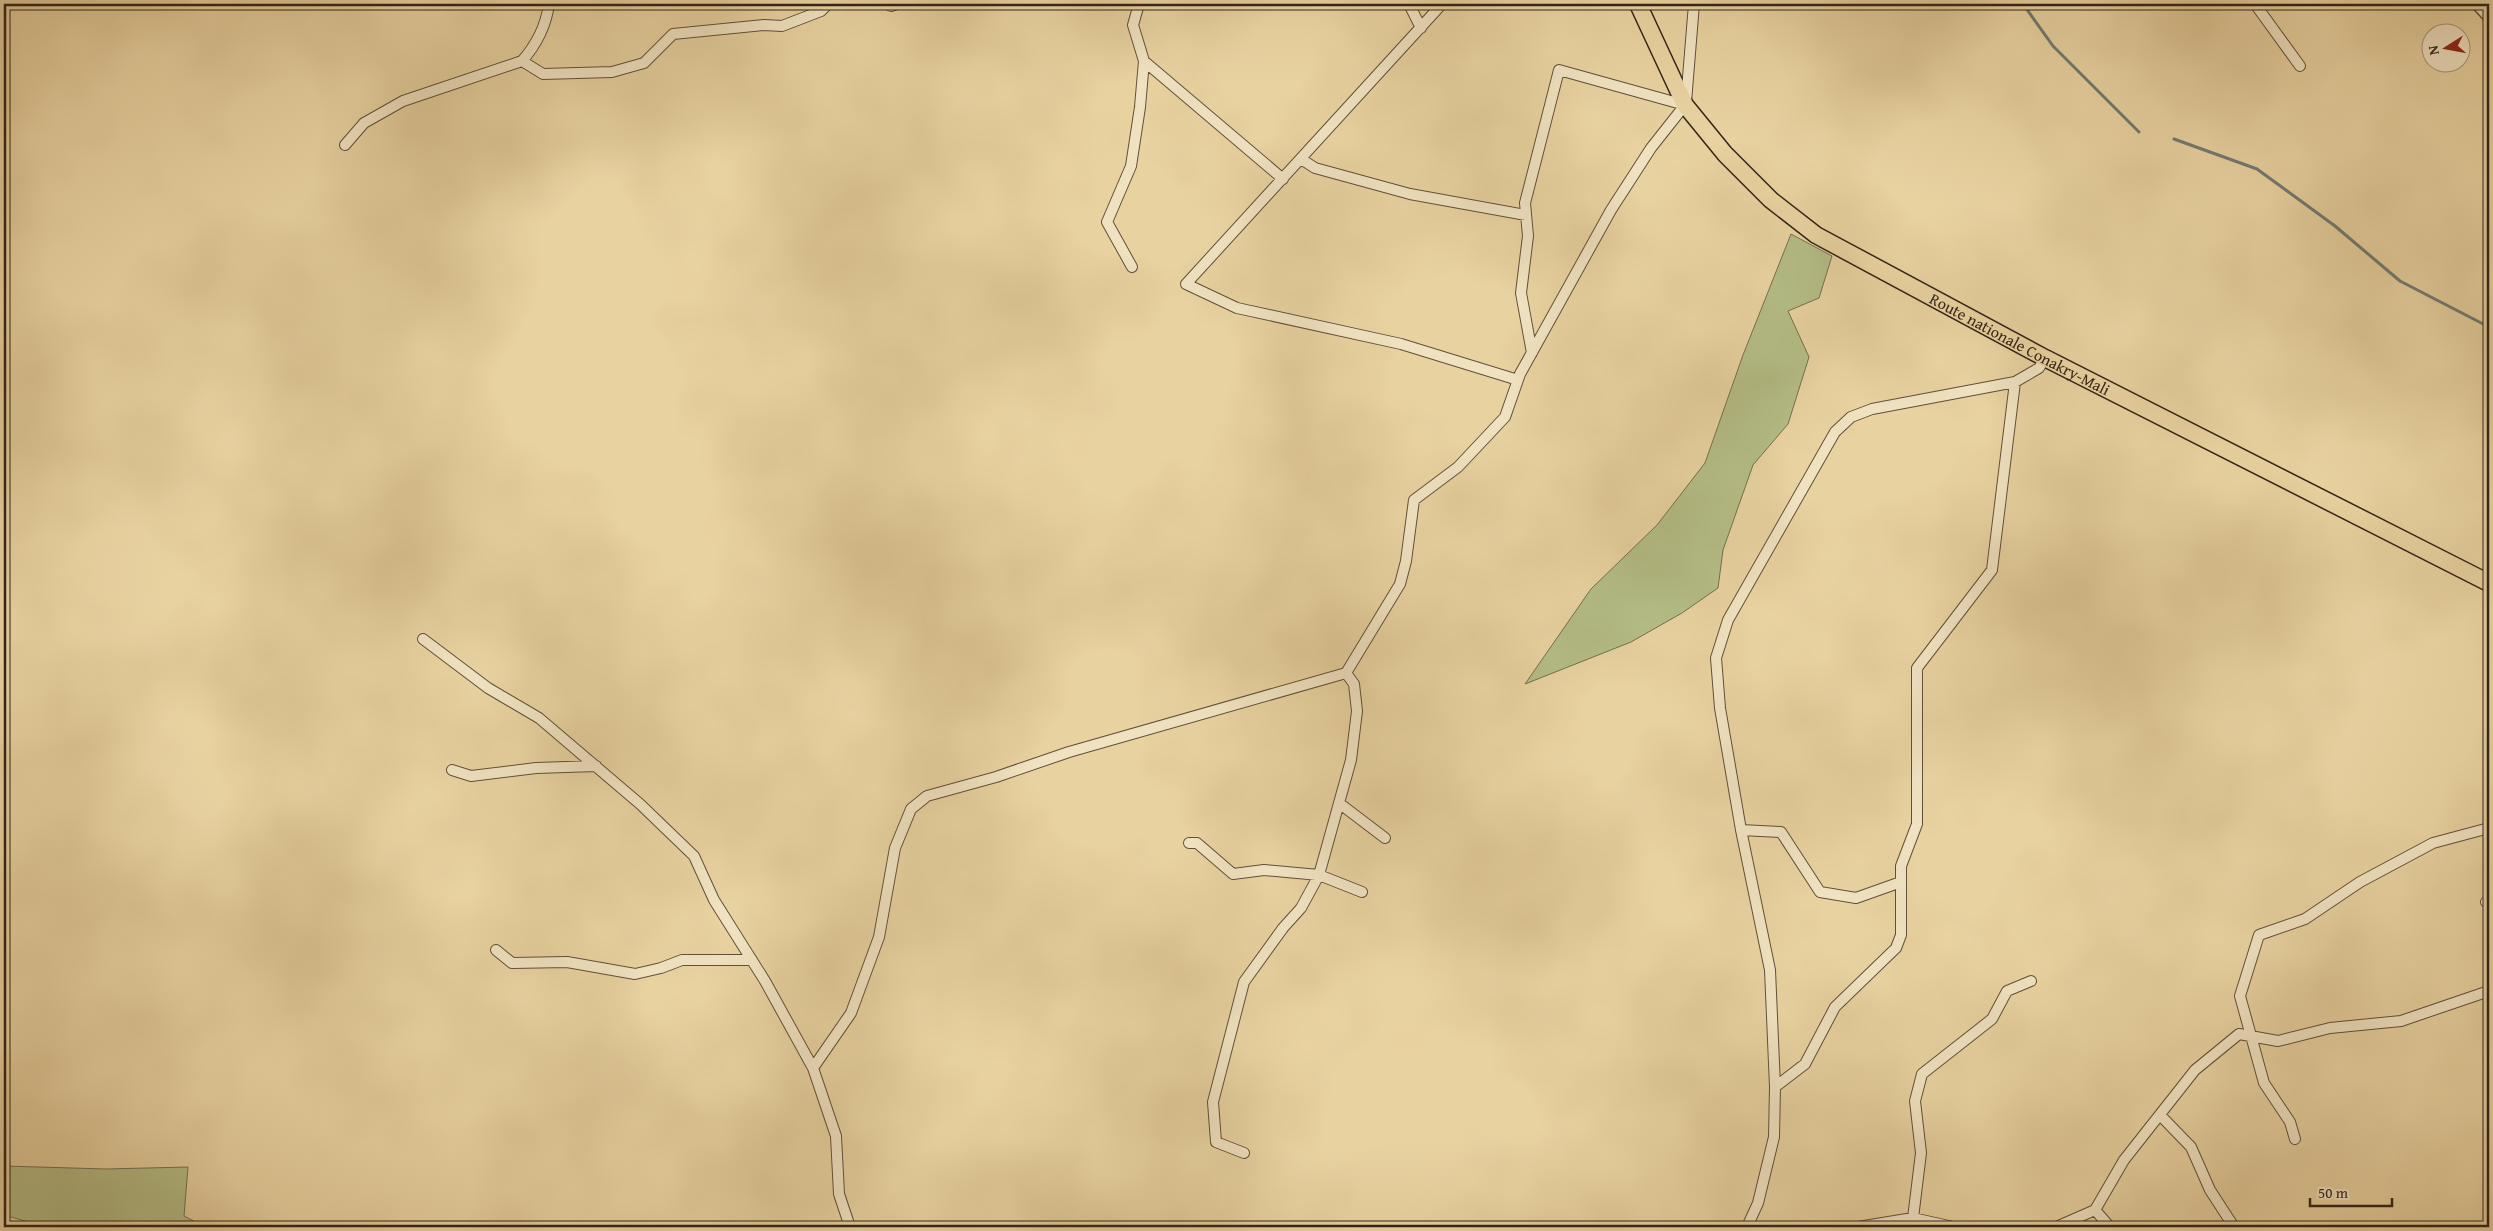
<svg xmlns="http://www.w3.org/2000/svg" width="2493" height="1231" font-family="'Gentium Book Plus',serif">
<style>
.green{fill:#b4bd86;stroke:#73704f}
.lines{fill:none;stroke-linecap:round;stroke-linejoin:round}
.stream{stroke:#717b73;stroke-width:3}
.minor-casing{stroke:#60503a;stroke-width:12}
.tertiary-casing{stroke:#60503a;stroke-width:15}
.trunk-casing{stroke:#322418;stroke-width:19}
.minor{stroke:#f0e2c1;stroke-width:10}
.tertiary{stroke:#f0e2c1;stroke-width:12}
.trunk{stroke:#e8d2a0;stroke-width:16}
.labels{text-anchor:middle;stroke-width:4;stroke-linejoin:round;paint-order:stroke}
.street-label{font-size:16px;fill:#322418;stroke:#f0e2c1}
</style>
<rect width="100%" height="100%" fill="#e8d2a0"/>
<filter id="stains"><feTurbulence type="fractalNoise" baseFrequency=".004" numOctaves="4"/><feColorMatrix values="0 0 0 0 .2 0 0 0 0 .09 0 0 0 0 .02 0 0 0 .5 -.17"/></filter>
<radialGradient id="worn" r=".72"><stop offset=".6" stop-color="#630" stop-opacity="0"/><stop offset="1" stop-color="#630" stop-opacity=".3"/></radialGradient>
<!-- green -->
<path class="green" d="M1791 234 1832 256 1819 298 1788 311 1809 357 1788 424 1753 465 1723 550 1718 588 1682 613 1631 642 1525 684 1591 589 1657 525 1705 463 1743 355Z
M4 1166 106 1169 188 1167 184 1216 205 1227H46L4 1215Z"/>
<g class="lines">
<!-- stream -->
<path class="stream" d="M2023 4 2053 46 2139 132
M2174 139 2257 169 2335 226 2400 281 2489 327"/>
<!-- minor casing -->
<g class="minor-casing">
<path id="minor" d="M887 4 891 6 897 4
M1409 4 1421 28
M1442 4 1186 284 1237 308 1401 344 1518 380
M2255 4 2300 66
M522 61 543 74 612 72 644 63 673 34 764 25 782 26 821 11 828 4
M1144 61 1283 179
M1686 102 1694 4
M345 145 364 123 403 101 522 61C537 44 546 26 549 4
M1301 159 1315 168 1410 194 1526 215
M1132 267 1107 222 1131 166 1140 107 1144 61 1133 25 1139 4
M423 639 488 688 539 718 640 804 694 856 714 900 765 981 813 1068 851 1013 879 937 895 848 911 809 927 796 996 777 1069 752 1346 673 1400 584 1406 561 1414 500 1458 467 1505 417 1520 374 1611 210 1651 148 1685 105 1559 70 1525 203 1528 236 1521 293 1532 353
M452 770 471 776 536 768 596 766
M1339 803 1385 838
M1741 830 1781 832 1820 892 1856 898 1901 882
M1189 843H1197L1233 874 1264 870 1319 875 1362 892
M2486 902 2489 900
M496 950 512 963 567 962 635 974 661 968 682 960H752
M813 1068 836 1136 839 1194 850 1227
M1775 1087 1805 1064 1835 1007 1896 948 1901 935V866L1917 824V668L1992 570 2015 382
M2160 1115 2191 1147 2210 1190 2234 1227
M2295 1139 2290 1122 2264 1083 2240 996 2259 935 2305 919 2360 882 2433 843 2489 828
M1244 1153 1216 1142 1213 1102 1244 982 1283 928 1301 908 1319 875 1339 803 1351 760 1357 711 1354 684 1346 673
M2095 1210 2110 1227
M1913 1218 1921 1153 1915 1101 1922 1074 1992 1019 2007 991 2031 981
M1747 1227 1758 1203 1774 1137 1775 1087 1770 970 1741 830 1720 708 1716 658 1728 620 1835 432 1851 417 1872 409 2015 382 2039 368 2045 358
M1858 1227 1913 1218 1953 1227
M2056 1227 2095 1210 2124 1160 2195 1070 2239 1034 2278 1041 2330 1028 2401 1021 2489 991"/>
</g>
<!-- tertiary casing -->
<g class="tertiary-casing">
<path id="tertiary" d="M2478 4 2489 16"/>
</g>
<!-- trunk casing -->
<g class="trunk-casing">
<g id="trunk">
<path id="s1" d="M1638 4 1685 105 1725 154 1771 200 1816 235 2045 358 2489 583"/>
</g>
</g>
<!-- minor -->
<use href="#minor" class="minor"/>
<!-- tertiary -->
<use href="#tertiary" class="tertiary"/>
<!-- trunk -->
<use href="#trunk" class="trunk"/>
</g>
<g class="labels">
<!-- street labels -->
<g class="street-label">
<text dy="6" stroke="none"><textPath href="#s1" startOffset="528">Route nationale Conakry-Mali</textPath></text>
</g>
</g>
<!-- margin -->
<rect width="2493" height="1231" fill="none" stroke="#e8d2a0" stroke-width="20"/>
<rect x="5" y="5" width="2483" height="1221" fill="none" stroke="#322418" stroke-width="2.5"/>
<rect x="10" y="10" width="2473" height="1211" fill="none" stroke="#322418"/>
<!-- north arrow -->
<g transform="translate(2446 48) rotate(259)"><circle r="24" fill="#f0e2c1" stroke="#a4967d"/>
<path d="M0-4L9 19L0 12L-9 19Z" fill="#8f2418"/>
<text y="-8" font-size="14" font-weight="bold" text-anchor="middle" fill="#322418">N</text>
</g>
<!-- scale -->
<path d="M2310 1198v8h82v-8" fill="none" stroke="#322418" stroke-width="2.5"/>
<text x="2318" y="1198" font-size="15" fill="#322418" stroke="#f0e2c1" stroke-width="4" paint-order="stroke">50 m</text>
<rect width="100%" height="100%" filter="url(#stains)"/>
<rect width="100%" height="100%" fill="url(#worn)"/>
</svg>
